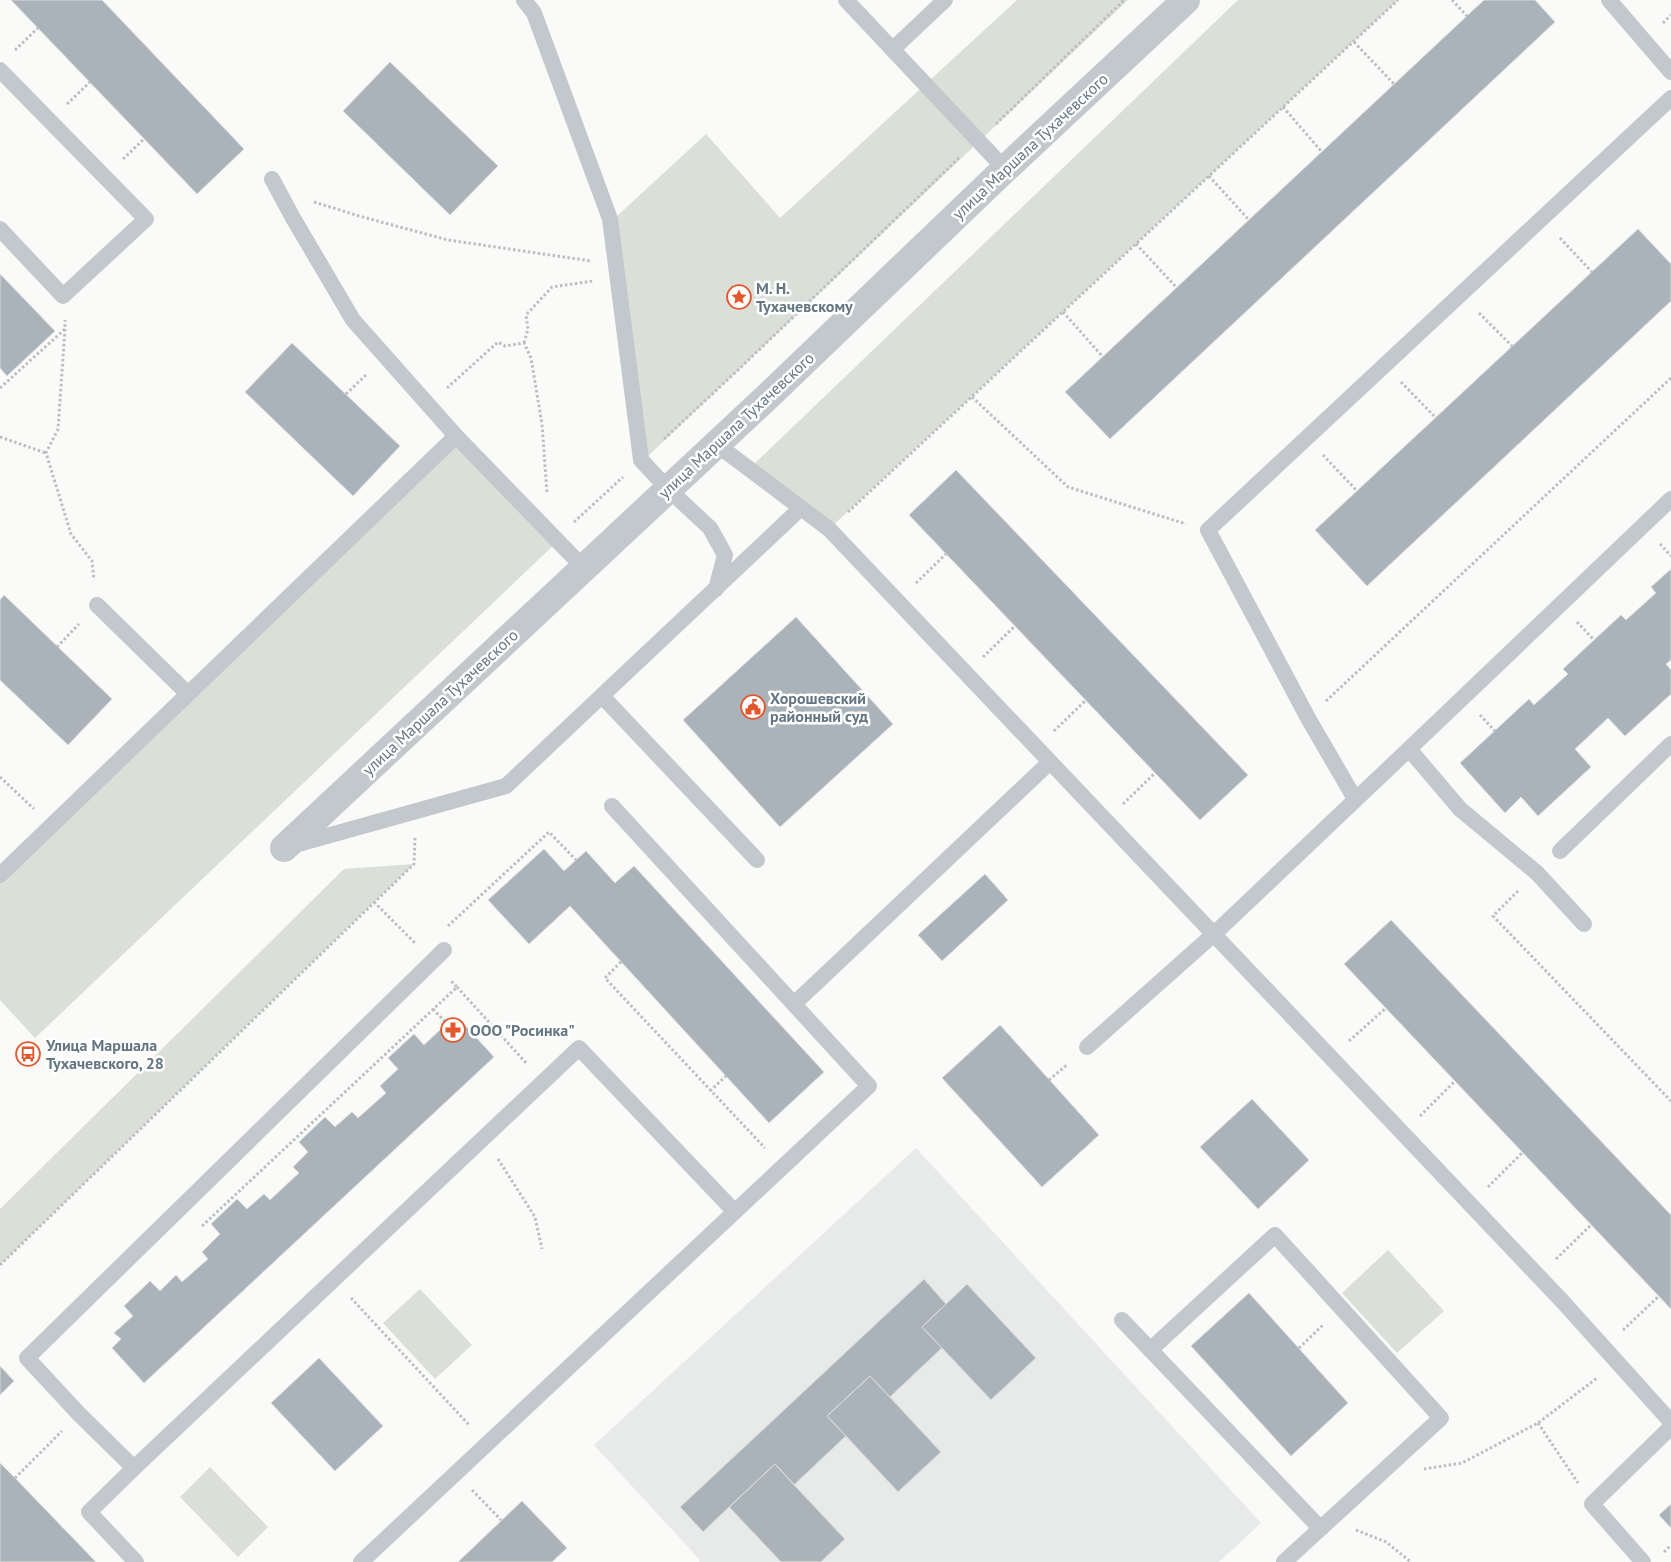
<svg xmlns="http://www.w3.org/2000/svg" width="1671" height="1562" font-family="'PT Sans',sans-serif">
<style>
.built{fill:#e8e9e9}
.green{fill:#dadfd7}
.building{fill:#aab3b9;stroke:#dcdcda}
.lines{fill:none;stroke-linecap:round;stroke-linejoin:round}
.path{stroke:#bbbfc2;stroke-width:3;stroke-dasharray:2.5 2.5;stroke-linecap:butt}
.service{stroke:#c3c8cc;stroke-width:16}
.tertiary{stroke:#c3c8cc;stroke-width:28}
.labels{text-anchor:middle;stroke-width:5;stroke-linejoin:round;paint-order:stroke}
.street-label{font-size:16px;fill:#657683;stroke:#fff}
.poi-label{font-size:16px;font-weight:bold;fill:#657683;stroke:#fff;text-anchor:start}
</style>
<rect width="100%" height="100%" fill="#fafaf8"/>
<!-- built -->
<path class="built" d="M916 1148 1261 1523 1219 1562H699L700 1560 594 1445Z"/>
<!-- green -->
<path class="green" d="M1017 0H1128L647 457 616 217 706 134 780 218Z
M1238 0H1398L829 529 749 469Z
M456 436 557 542 35 1038 0 1000V875Z
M414 864 374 902 0 1265V1209L344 869Z
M1388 1250 1444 1311 1397 1353 1342 1293Z
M420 1289 472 1345 435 1379 383 1323Z
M210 1467 268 1527 238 1557 180 1497Z"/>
<!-- building -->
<path class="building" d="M11 0H102L244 149 197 194Z
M1484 0H1535L1555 22 1110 439 1065 392Z
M390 62 498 166 450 215 343 111Z
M1638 229 1671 264V301L1367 586 1315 530Z
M0 274 55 331 7 376 0 368Z
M292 343 400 446 353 496 245 392Z
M956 470 1248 775 1200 820 909 515Z
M1671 569V660L1666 664 1671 670V694L1625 736 1608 718 1575 749 1591 767 1538 816 1521 797 1505 813 1460 763 1529 699 1534 705 1568 674 1563 669 1594 640 1621 615 1626 620 1656 593 1651 587Z
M4 595 112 699 68 745 0 680V600Z
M796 617 893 724 780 827 683 720Z
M544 849 564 871 586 851 615 883 634 866 824 1072 769 1123 570 906 529 944 488 900Z
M985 874 1008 900 942 961 918 935Z
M1391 920 1671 1215V1309L1344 964Z
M462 1022 494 1057 144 1383 112 1348 121 1339 114 1333 133 1316 124 1306 150 1281 160 1291 176 1275 182 1282 208 1259 202 1252 220 1234 211 1224 237 1199 247 1209 264 1194 270 1200 299 1173 293 1167 308 1152 299 1142 325 1117 335 1127 352 1112 358 1118 386 1093 380 1086 398 1069 388 1058 414 1034 424 1045 442 1028 449 1035Z
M1000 1025 1099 1135 1042 1187 942 1078Z
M1252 1099 1309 1160 1258 1209 1200 1147Z
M924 1279 946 1304 967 1284 1036 1358 991 1400 942 1348 890 1397 941 1452 898 1492 846 1436 794 1485 845 1539 821 1562H781L729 1507 703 1532 680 1507Z
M924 1279 946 1304 922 1327 942 1348 890 1397 870 1376 827 1416 846 1436 794 1485 775 1464 703 1532 680 1507Z
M967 1284 1036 1358 991 1400 922 1327Z
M1249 1293 1348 1403 1291 1456 1191 1346Z
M319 1358 383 1426 335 1471 271 1403Z
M0 1366 14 1381 0 1395Z
M870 1376 941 1452 898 1492 827 1416Z
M0 1463 15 1478 96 1562H0Z
M775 1464 845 1539 821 1562H781L729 1507Z
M522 1501 567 1548 552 1562H458Z
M1671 1504V1528L1659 1515Z"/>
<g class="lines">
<!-- path -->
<path class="path" d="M1452 0 1467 16
M1663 23 1671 15
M1354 42 1394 84
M15 50 38 28
M67 104 90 82
M1283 107 1322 152
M996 124 1124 0
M123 159 144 139
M1209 176 1249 220
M314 202 359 216 448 240 591 261
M1560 238 1592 272
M1136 244 1177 288
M1063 312 1103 357
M1479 313 1512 346
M65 329 58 429 46 453 71 534 92 561 94 580
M524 343 528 329 526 315 552 287 593 281
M1401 382 1436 418
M0 388 65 329V320
M447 388 498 342 505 346 524 343 531 358 542 424 547 493
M346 394 367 374
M972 397 1068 487 1186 524
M0 437 46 453
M664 439 738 370 960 157
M1323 455 1357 491
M848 512 1398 0
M574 522 623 477
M1660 544 1671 556
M916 583 946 554
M1577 622 1594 640
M57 647 79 624
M983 657 1015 626
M1326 701 1671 378
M1480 715 1495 731
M1054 731 1086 700
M0 777 34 809
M1123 804 1155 773
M1518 891 1493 916 1671 1101
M374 902 415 943
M448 926 549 832 576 860
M621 962 605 978 765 1148
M457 987 527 1064
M433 1009 453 1030
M1349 1041 1386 1008
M1049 1080 1068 1064
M710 1091 726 1076
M1420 1116 1455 1081
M498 1159 535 1217 542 1249
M1488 1187 1523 1152
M202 1226 457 987 450 980
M1556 1259 1591 1225
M0 1265 414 864 415 837
M351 1298 470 1426
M1623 1330 1659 1296
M1299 1348 1324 1324
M1538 1423 1578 1483
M1424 1469 1462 1463 1538 1423 1597 1378
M15 1478 62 1431
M472 1490 501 1520
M1356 1530 1386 1542 1411 1562
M1664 1552 1671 1545"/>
<!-- service -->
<path class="service" d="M524 0 534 13 610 219 641 460 668 489 710 528 725 555 716 589
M846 0 1005 169
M1609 0 1671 72
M893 49 945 0
M0 70 146 219 63 296 0 229
M272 179 293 218 353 320 456 436
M716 444 829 529 1563 1302 1671 1422
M97 605 188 694
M602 696 757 860
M1409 749 1671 499
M1355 799 1308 718 1208 530 1671 98
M291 846 506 786 801 508
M1560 851 1671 744
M0 875 456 436 583 567
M794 1004 1050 762
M1087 1047 1214 934 1409 749 1460 809 1537 873 1584 924
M1122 1320 1320 1528
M1150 1350 1275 1235 1441 1418 1284 1562
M134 1468 579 1048 735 1212
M136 1562 89 1512 134 1468 79 1414 27 1358 444 950
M361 1562 869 1086 612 806
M1643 1562 1592 1504 1671 1427"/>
<!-- tertiary -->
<path class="tertiary" d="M284 848 766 398 1005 169 1186 0"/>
</g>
<!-- icons -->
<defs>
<g id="sight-ring" transform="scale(1.25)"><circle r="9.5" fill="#fff" stroke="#e4572e" stroke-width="1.5"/><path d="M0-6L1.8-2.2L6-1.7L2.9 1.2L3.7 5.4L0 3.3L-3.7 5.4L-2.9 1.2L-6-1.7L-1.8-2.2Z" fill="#e4572e"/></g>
<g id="civic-ring" transform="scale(1.25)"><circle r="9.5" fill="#fff" stroke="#e4572e" stroke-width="1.5"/><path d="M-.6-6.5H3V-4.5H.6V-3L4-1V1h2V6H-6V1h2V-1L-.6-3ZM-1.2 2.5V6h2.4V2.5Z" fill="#e4572e"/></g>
<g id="pharmacy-ring" transform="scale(1.25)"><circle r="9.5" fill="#fff" stroke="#e4572e" stroke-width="1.5"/><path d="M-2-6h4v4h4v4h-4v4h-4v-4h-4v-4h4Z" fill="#e4572e"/></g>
<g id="bus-ring" transform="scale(1.25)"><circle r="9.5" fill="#fff" stroke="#e4572e" stroke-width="1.5"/><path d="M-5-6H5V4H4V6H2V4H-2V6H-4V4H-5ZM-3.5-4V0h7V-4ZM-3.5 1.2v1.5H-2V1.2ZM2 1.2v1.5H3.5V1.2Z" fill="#e4572e"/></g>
</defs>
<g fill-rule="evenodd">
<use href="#sight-ring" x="739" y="297"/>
<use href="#civic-ring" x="753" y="707"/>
<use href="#pharmacy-ring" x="453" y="1030"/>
<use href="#bus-ring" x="28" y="1054"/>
</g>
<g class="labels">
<!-- street labels -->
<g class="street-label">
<text transform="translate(1030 146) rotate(-43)" y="6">улица Маршала Тухачевского</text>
<text transform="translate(736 425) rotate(-43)" y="6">улица Маршала Тухачевского</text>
<text transform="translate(440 702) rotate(-43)" y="6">улица Маршала Тухачевского</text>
</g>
<!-- poi labels -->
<g class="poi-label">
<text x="756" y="294">М. Н.<tspan x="756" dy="18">Тухачевскому</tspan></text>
<text x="770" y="704">Хорошевский<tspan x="770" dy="18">районный суд</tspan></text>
<text x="470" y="1036">ООО "Росинка"</text>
<text x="46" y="1051">Улица Маршала<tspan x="46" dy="18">Тухачевского, 28</tspan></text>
</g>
</g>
</svg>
